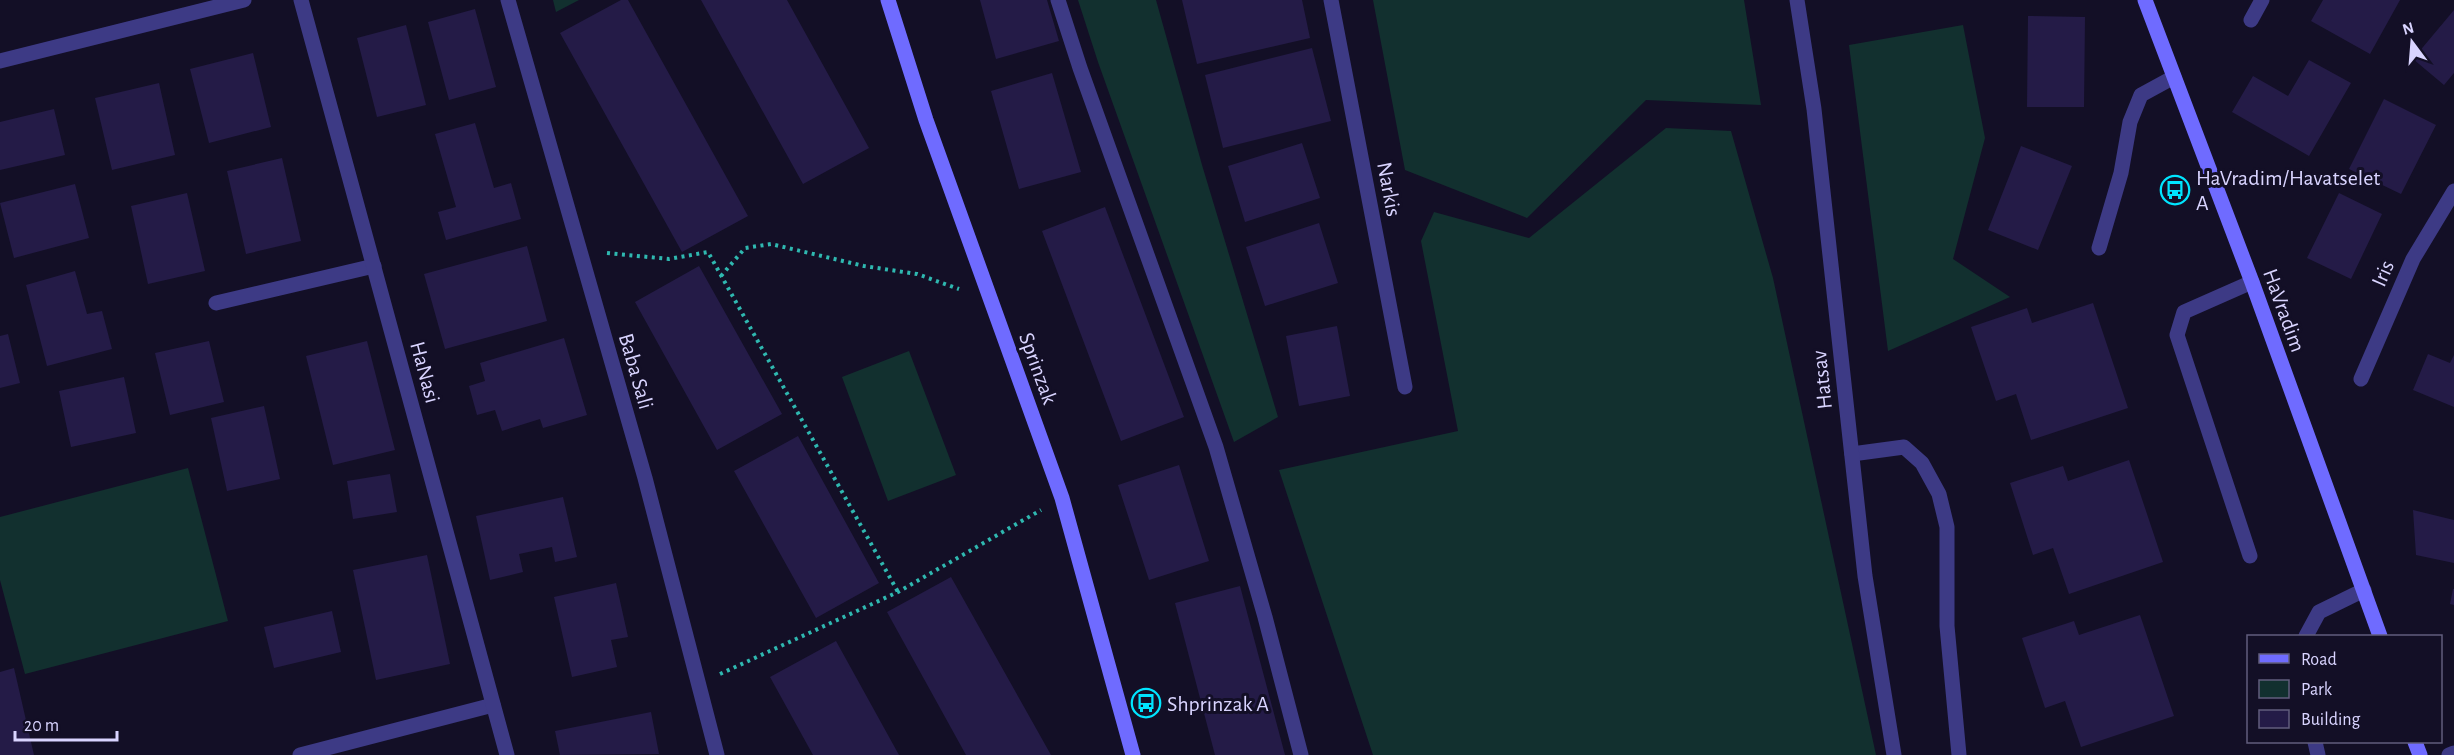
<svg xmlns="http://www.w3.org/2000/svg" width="2454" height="755" font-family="'Alegreya Sans',sans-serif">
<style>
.green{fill:#12302f}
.building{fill:#241b47}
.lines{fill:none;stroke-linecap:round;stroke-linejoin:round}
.path{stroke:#2fb8b0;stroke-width:4;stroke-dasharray:3 4.5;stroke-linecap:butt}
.lane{stroke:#3d3a85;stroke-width:15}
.street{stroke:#3d3a85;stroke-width:15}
.secondary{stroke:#6f6bff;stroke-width:15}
.labels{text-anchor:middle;stroke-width:6;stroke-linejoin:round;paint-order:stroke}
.poi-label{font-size:22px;fill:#d9d4ff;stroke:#130f26;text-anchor:start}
.street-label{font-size:22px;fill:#d9d4ff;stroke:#130f26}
</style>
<rect width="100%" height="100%" fill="#130f26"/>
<!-- green -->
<path class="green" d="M553 0H579L556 12Z
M1078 0H1156L1202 165 1278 417 1234 442 1098 62Z
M1373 0H1744L1761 105 1646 100 1527 218 1405 170Z
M1963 25 1985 138 1953 259 2010 297 1888 351 1849 45Z
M1666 128 1731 131 1773 278 1876 755H1373L1279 470 1458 431 1421 241 1434 212 1529 238Z
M909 351 956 475 888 501 842 377Z
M188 468 228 621 25 674 0 580V517Z"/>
<!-- building -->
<path class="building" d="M621 0H628L748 216 682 252 560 33Z
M701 0H787L869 148 803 184Z
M980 0H1047L1059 41 996 59Z
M1182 0H1302L1310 38 1197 64Z
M2323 0H2400L2370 54 2311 21Z
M475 9 496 87 449 100 428 22Z
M2454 10V73L2444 85 2413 59Z
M2028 16 2085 17 2084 107H2027Z
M406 25 426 105 377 117 357 38Z
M1312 48 1331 121 1223 148 1205 75Z
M253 53 271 127 209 143 190 69Z
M2309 60 2351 83 2309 156 2232 112 2253 76 2288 96Z
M1052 73 1081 172 1019 189 991 91Z
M159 83 175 155 112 170 95 98Z
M2384 99 2436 125 2401 194 2349 169Z
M54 109 65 155 0 170V122Z
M475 123 494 188 511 183 521 219 446 240 438 212 456 207 435 134Z
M1302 143 1320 198 1245 222 1228 166Z
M2021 146 2072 166 2038 250 1988 230Z
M282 158 301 241 246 254 227 171Z
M75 184 89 238 14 258 0 203Z
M187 193 205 271 148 284 131 206Z
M2339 193 2382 214 2351 279 2307 258Z
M1105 207 1184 417 1121 441 1042 231Z
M1319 223 1338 283 1265 306 1246 247Z
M527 246 547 321 445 349 424 274Z
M699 266 782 414 717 450 635 302Z
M75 271 87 314 102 311 112 349 47 366 26 285Z
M2093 303 2128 408 2031 440 2016 394 1996 401 1971 327 2027 308 2032 323Z
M1337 326 1350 396 1299 406 1286 336Z
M8 334 20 383 0 388V336Z
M564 338 587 415 543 428 540 419 502 431 495 410 477 415 469 386 485 381 480 363Z
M209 341 224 402 170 415 155 353Z
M367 341 395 450 333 465 306 356Z
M2428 354 2450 363 2454 355V407L2413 390Z
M124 377 136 433 71 447 59 391Z
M264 406 280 479 227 491 211 418Z
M798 436 879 583 816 618 734 471Z
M2129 460 2163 562 2069 594 2053 548 2033 555 2010 483 2063 466 2068 481Z
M1179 465 1209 561 1149 580 1118 485Z
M390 474 397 512 353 519 347 481Z
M563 497 577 557 555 562 552 547 519 554 523 572 490 580 476 516Z
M2413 510 2454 520V563L2416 555Z
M427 555 450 664 376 680 353 570Z
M951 577 1051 755H966L887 612Z
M616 583 628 637 611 640 617 667 572 677 554 597Z
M1240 586 1285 755H1215L1175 603Z
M2453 589H2454V605L2450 604Z
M332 611 341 652 274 668 264 627Z
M2140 615 2174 716 2081 747 2065 701 2045 708 2022 638 2074 621 2079 635Z
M836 641 899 755H813L770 677Z
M14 668 34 755H0V672Z
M651 712 659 754 560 755 555 731Z"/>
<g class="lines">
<!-- path -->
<path class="path" d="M607 253 669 259 708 252 898 592
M721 276 745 248 771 244 864 266 917 274 959 289
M720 674 898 592 1041 510"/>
<!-- lane -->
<path class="lane" d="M1058 0 1080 68 1216 447 1265 617 1301 755
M2099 248 2121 173 2130 122 2141 95 2174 77
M216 303 374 266
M1852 454 1904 447 1922 463 1939 494 1947 527V626L1959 755
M2250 556 2177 335 2184 312 2252 282
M2306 636 2319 612 2364 590
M2315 742 2318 755
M300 755 493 705"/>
<!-- street -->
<path class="street" d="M301 0 507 755
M508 0 645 478 717 755
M1331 0 1405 387
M1797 0 1814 109 1865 576 1894 755
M2251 20 2262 0
M0 61 244 0
M2361 379 2413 259 2454 191
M2449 755 2454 753"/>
<!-- secondary -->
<path class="secondary" d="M888 0 926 120 1062 498 1133 755
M2145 0 2252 282 2380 636
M2415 742 2420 755"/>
</g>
<!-- icons -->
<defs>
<g id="bus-ring" transform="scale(1.5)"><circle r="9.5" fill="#130f26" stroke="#00e5ff" stroke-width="1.5"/><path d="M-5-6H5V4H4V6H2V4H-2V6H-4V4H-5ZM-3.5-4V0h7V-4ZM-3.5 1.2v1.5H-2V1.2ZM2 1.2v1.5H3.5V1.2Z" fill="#00e5ff"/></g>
</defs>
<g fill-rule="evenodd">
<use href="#bus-ring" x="2175" y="190"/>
<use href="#bus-ring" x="1146" y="703"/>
</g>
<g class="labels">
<!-- poi labels -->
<g class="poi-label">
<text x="2196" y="185">HaVradim/Havatselet<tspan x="2196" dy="25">A</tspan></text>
<text x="1167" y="711">Shprinzak A</text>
</g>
<!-- street labels -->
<g class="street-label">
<text transform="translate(1390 189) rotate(79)" y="8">Narkis</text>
<text transform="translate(2382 273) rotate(-66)" y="8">Iris</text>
<text transform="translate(2285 310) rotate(70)" y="8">HaVradim</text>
<text transform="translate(1039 368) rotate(70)" y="8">Sprinzak</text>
<text transform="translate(637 371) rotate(74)" y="8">Baba Sali</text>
<text transform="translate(426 372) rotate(75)" y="8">HaNasi</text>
<text transform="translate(1821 380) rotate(-96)" y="8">Hatsav</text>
</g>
</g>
<!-- legend -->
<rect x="2247" y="635" width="195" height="108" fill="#130f26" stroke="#625e7d" stroke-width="1.5"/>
<rect x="2259" y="654" width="30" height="9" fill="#6f6bff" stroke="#625e7d" stroke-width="1.5"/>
<text x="2301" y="665" font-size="18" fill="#d9d4ff">Road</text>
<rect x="2259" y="680" width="30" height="18" fill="#12302f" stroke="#625e7d" stroke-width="1.5"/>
<text x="2301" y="695" font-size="18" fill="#d9d4ff">Park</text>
<rect x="2259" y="710" width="30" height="18" fill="#241b47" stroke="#625e7d" stroke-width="1.5"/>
<text x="2301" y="725" font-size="18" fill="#d9d4ff">Building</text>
<!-- north arrow -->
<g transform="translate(2412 42) rotate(344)" stroke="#130f26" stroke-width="4.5" paint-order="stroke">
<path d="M0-4.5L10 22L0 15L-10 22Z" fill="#d9d4ff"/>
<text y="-9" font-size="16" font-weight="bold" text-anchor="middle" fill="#d9d4ff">N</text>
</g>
<!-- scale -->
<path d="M15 731v9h102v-9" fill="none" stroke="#d9d4ff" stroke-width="3"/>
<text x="24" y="731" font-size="18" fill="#d9d4ff" stroke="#130f26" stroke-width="4.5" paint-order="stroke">20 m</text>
</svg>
